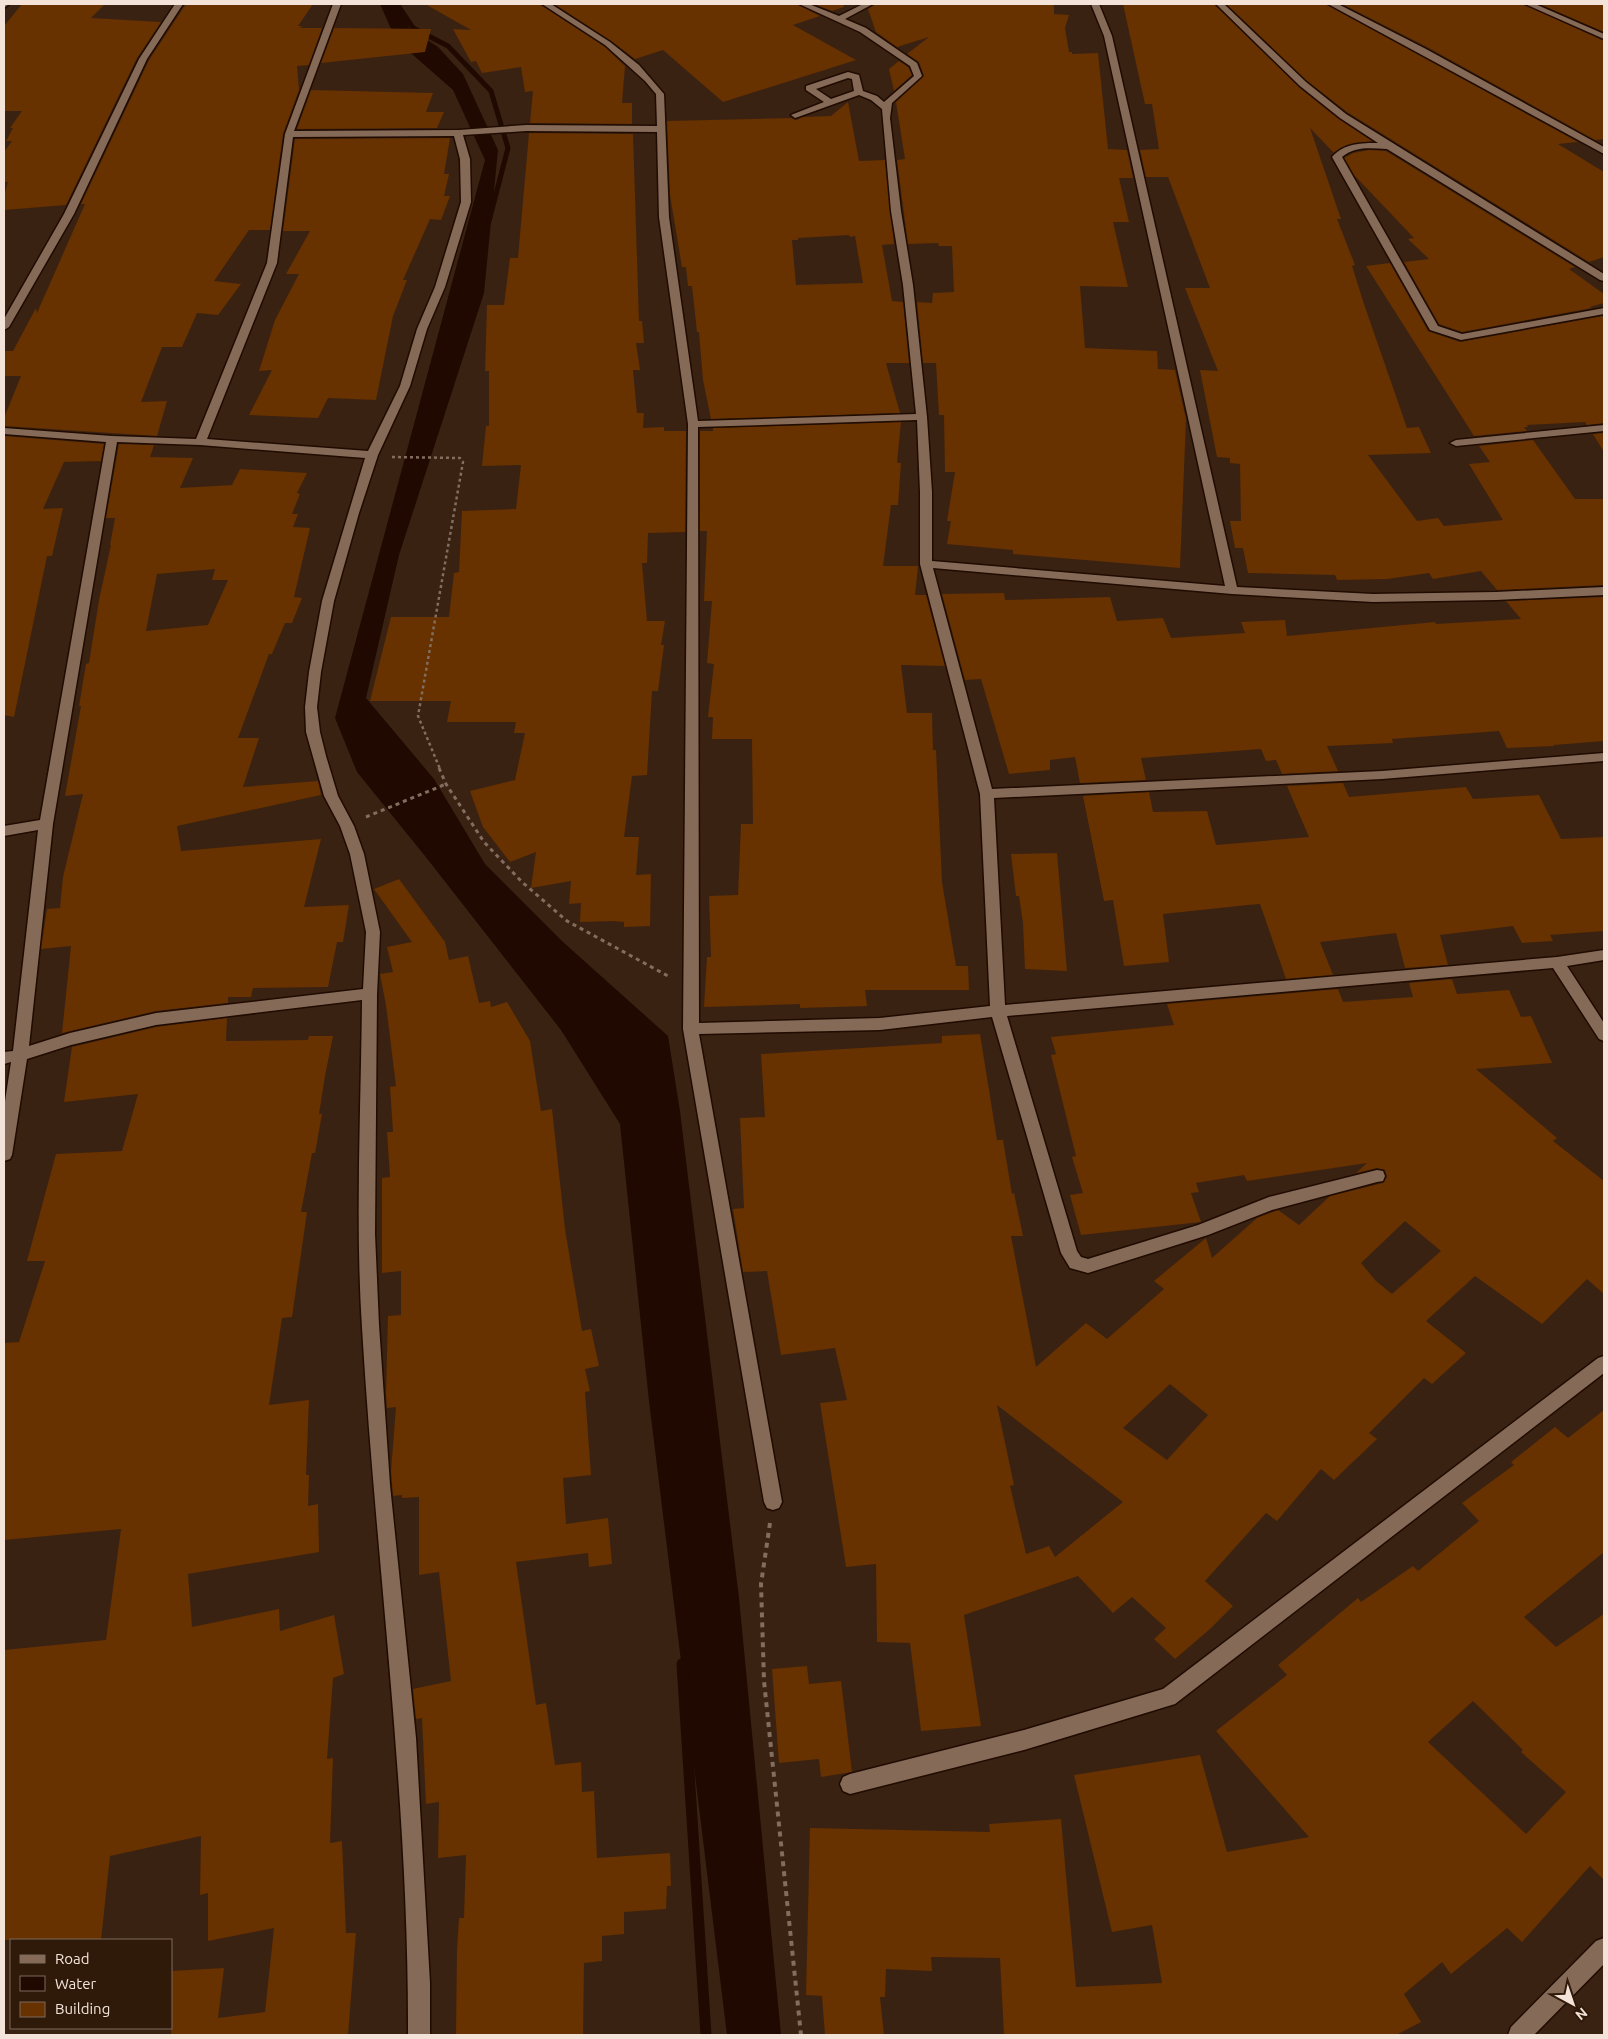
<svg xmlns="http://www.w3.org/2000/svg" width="1608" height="2039" font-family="Ubuntu,sans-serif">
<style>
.water{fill:#1f0900}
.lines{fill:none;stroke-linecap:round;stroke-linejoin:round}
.stream-far1{stroke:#1f0900;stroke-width:5}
.stream{stroke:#1f0900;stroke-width:11}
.building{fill:#673100;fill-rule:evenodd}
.street-casing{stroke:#200b00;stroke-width:3}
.path-far2{stroke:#826d5f;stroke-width:2.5;stroke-dasharray:3 3;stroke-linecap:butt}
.path-far1{stroke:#826d5f;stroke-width:3;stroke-dasharray:4 4;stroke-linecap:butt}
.path{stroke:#826d5f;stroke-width:4;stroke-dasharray:5 5;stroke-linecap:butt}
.street{fill:#866a58;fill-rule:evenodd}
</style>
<rect width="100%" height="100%" fill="#3a2212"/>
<!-- water -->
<path class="water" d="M380 4H400L409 28 438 47 463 74 498 150 484 293 399 555 366 698 434 779 485 864 563 942 668 1036 680 1111 739 1598 781 2035H727L649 1401 620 1124 561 1030 425 856 357 772 335 718 485 160 453 90 396 40Z"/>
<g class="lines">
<!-- stream-far1 -->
<path class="stream-far1" d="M397 4 413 28 448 46 491 91 508 148 489 221"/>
<!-- stream -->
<path class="stream" d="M682 1664 706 2035"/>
</g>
<!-- building -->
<path class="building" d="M22 4H105L91 18 161 22 137 58 66 205 4 210V196L8 182H4V152L12 141H6L13 128H10L22 111H4V26Z
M186 4H313L298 26H302L300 28H322L309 65 297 66 299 90 283 134 270 230H249L214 281 241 284 218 315 197 313 182 347H162L141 402 167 401 157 436 4 426V418L21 376H4V351H13L36 308 37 313 85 204H81L149 60Z
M425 4H540L604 46 625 66 622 103H632V124L530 123 533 91 525 92 521 67 482 73 476 61 471 62 453 29 471 30Z
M554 4H797L820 16 793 25 856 60 723 102 663 50 635 59 611 41Z
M813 4H843L844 7 832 11Z
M875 4H1054V14L1069 15 1065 28 1069 52H1072V54L1098 53 1108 149 1127 150 1133 178H1119L1129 222H1113L1128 287 1080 286 1085 348 1157 351 1158 369 1175 370 1186 419 1180 568 1013 554V550L947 544 951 521H947L955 472H945L944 415H939L936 363H923L917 302 932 303 933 293 954 292 952 246H939L938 243 908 244 897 160 905 159 896 102 924 76 919 62 907 54 929 37 897 47 876 32 868 9Z
M1123 4H1214L1299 87 1339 119 1372 141 1347 145 1334 153 1310 128 1341 219H1337L1355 265 1352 266 1364 304 1407 428 1419 427 1431 453 1368 455 1417 521 1438 518 1444 526 1503 520 1469 464 1490 462 1479 446 1533 440 1575 499H1604V585L1497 590 1481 571 1433 579 1429 573 1387 579 1337 580 1335 575 1248 573 1243 548H1235L1230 521H1241L1240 464 1230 463V458L1217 457 1200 370 1218 371 1185 288H1210L1168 177H1146L1140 150 1159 149 1152 104H1145Z
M1226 4H1326L1578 142 1558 144 1604 172V257L1589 262 1347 112 1307 81Z
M1342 4H1523L1604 41V139L1595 140 1427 47Z
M1539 4H1604V32Z
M334 28 431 29 425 52 321 63Z
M899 61 908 67 912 75 894 91 889 69Z
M311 90 433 93 426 112H444L437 128 297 129Z
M848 102 859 161 885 160 894 244 882 245 892 301 903 302 909 363H886L900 413 711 419 703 380 699 332H697L692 286H688L686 267H682L670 195 667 121 791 118 796 120 803 117 831 116ZM849 235 850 237 855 236 863 283 796 285 792 240H798V238Z
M529 133 633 134 639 321H642L644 343H636L640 370H633L637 413H644L643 428 664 427V431H686L685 532 648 533 647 563H642L647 621H665L661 645H664L658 691H652L647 775 632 776 624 837H639L636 875 651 874 650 926 624 927V922L612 921 580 922 581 903 569 904 571 881 531 888 536 852 510 862 483 827 470 791 515 780 525 733H514L516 722H447L451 701H370L391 617H449L454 573 459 572 462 511 516 509 521 465 482 466 486 426H489V371H485L487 305H504L510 258H518Z
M450 138 444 174H449L444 196H450L441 220 430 219 403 280H407L393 316 376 400 328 398 318 418 249 415 272 370 259 371 275 320 299 274H286L310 231H283L295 139Z
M1369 150 1386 151 1575 267 1569 269 1604 294V303L1590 307 1592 308 1462 332 1439 324 1404 262 1429 259 1408 239 1414 238 1354 175 1344 158 1353 153Z
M1390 263 1428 331 1460 342 1603 316 1604 317V423L1587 425 1585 422 1527 425 1528 427H1524L1527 431 1474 436 1366 266Z
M901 422 897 463H901L898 505H891L883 566H918L915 595H926L945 666 901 665 907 713H932L933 750H936L942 882 956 966H968L969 990H865L867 1006 800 1008V1004L704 1007 707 957H711L709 896 738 895 741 824H753L752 739H712L713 717H708L714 664 707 663 712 601H704L707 531H700V431H713V428Z
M1604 433V452L1593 434Z
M4 436 104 444 101 461 64 462 43 509 63 508 52 556H47L14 717 4 715Z
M119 444 154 445 150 457 193 458 180 488 232 485 240 469 307 473 297 493 300 494 292 514H298L293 527 310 528 294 597 302 598 292 623H285L272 654H269L238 738H259L243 787 318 781 321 795 177 826 181 851 321 839 304 907 349 905 343 942H337L328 987 253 988 251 997H228V1003L156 1011 62 1033 71 946 41 949 47 909 60 908 63 877 83 794 65 796 81 706H79L86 664 89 663 99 600 111 545H110L115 518H106ZM215 569 212 580H228L208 625 146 631 157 574Z
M1004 593 1005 600 1110 597 1117 621 1163 618 1171 638 1245 633 1241 622 1285 620 1287 636 1435 622 1436 624 1521 619 1506 601 1604 597V741L1554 745V746L1507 748 1499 731 1392 739 1393 743 1327 746 1338 771 1282 774 1276 760 1266 761 1261 749 1141 758 1146 780 1080 783 1075 757 1050 760V770L1009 774 981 679 965 680 942 594Z
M1343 783 1349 797 1466 787 1473 799 1539 795 1561 839 1604 837V931L1550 935 1553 941 1522 943 1513 926 1440 935 1448 965 1405 968 1396 933 1320 942 1333 975 1286 979 1260 904 1248 905 1163 914 1169 962 1124 966 1113 900 1104 901 1083 796 1149 792 1153 812 1207 811 1216 845 1309 837 1287 786Z
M1057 853 1067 971 1025 969 1023 923 1019 896H1016L1011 854Z
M399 879 445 942 449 960 468 956 479 1003 490 1001 491 1007 507 1002 530 1041 541 1111 552 1109 565 1229 582 1331 591 1329 599 1366 585 1369 590 1391 585 1392 591 1475 563 1478 566 1524 608 1518 612 1564 589 1567 588 1553 516 1562 536 1705 546 1703 555 1765 581 1762 582 1792 594 1791 597 1858 670 1853 671 1886H667L666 1909 624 1912V1934L602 1936V1961L584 1963 583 2035H456L457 1950 459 1918H464L466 1855 438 1858 439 1802 426 1804 422 1718 416 1719 413 1689 451 1681 439 1572 419 1575V1497L402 1498V1495L393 1496 391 1471 396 1407 387 1408 386 1394 388 1316 401 1315V1271L382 1273V1178L390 1177 387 1132H393L390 1087 396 1086 386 1005 380 974 393 972 387 947 412 942 374 889Z
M1452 979 1457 994 1509 990 1521 1017 1531 1016 1552 1063 1476 1069 1557 1138 1553 1141 1604 1181V1294L1587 1279 1542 1324 1475 1276 1426 1321 1466 1353 1432 1384 1424 1378 1369 1433 1377 1439 1334 1480 1321 1469 1277 1521 1266 1513 1205 1581 1233 1606 1210 1629 1175 1659 1154 1639 1166 1628 1132 1597 1113 1613 1078 1576 964 1615 981 1726 921 1731 910 1643 877 1642 876 1564 846 1567 820 1403 847 1400 835 1348 781 1355 767 1271 743 1272 733 1209 744 1208 740 1118 765 1117 761 1054 942 1043V1036L980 1034 997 1140H1003L1012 1194 1014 1193 1023 1236H1011L1036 1367 1086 1323 1107 1339 1164 1289 1154 1281 1206 1238 1212 1258 1257 1218 1278 1210 1299 1225 1330 1196 1383 1183 1387 1177 1385 1170 1377 1168 1356 1173 1367 1163 1247 1181 1244 1175 1196 1183 1199 1192 1191 1193 1201 1222 1081 1235 1070 1195 1083 1193 1072 1157 1076 1156 1051 1055 1056 1054 1051 1037 1174 1025 1167 1004 1338 989 1343 1002 1413 997 1409 983ZM1405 1221 1441 1251 1392 1294 1376 1281 1361 1263ZM1170 1384 1208 1415 1167 1460 1123 1428ZM997 1405 1123 1502 1055 1557 1049 1546 1026 1554 1010 1486 1014 1485Z
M227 1018 226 1041 308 1040 309 1036H333L325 1076 319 1114H322L315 1153H312L301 1212H307L292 1317 282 1318 269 1405 309 1400 306 1475H309L308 1506 318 1504 319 1552 188 1574 192 1627 279 1609 280 1631 334 1615 344 1674 333 1678 327 1759 333 1758 330 1843 342 1841 346 1933H356L348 2035H171V1971L224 1968 218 2018 265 2012 274 1928 208 1941V1893L200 1895 201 1836 110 1856 101 1940H4V1650L106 1640 121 1529 4 1540V1343L19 1342 45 1261H27L56 1154 122 1151 138 1094 64 1102 72 1047 156 1027Z
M1604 1410V1552L1524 1617 1556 1647 1604 1614V1880L1590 1866 1522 1942 1507 1928 1451 1974 1442 1962 1404 1994 1421 2022 1396 2035H1004L1000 1958 931 1957 932 1971 886 1969 885 1997H880L884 2035H825L822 1996 806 1995 810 1828 990 1832 989 1824 1061 1819 1076 1987 1162 1983 1152 1925 1112 1932 1074 1775 1200 1755 1227 1852 1309 1837 1216 1731 1287 1675 1278 1665 1358 1598 1361 1602 1413 1566 1418 1571 1479 1521 1462 1503 1514 1465 1511 1462 1555 1427 1568 1438ZM1473 1701 1523 1750 1521 1752 1566 1792 1526 1834 1428 1742Z
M807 1666 809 1684 841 1681 852 1772 821 1777 819 1759 779 1763 772 1669Z"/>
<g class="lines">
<!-- street casing -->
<g class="street-casing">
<path id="street" d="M4 4H9L4 8Z
M175 4H183L147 59 74 214 9 327 4 330V319L64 214 139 59Z
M333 4H341L294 131 459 130 526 125 657 126 656 94 645 81 605 45 542 4H551L610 42 639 65 664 94 669 217 698 421 916 414 903 285 891 211 882 109 871 100 859 95 798 117 795 118 791 115 824 102 806 90V86L848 72 859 75 863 91 877 96 884 102 914 76 910 66 860 32 799 4H809L839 16 863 4H873L845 19 866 28 917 63 922 76 892 103 890 118 901 211 913 285 927 417 932 492V561L1225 586 1104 36 1091 4H1099L1112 36 1237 587 1373 594 1496 592 1604 587V595L1496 600 1373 602 1232 594 933 568 992 789 1382 771 1604 753V761L1382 779 994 798 1005 1005 1557 957 1604 950V960L1567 966 1604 1023V1041L1599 1039 1553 968 1007 1016 1077 1251 1081 1257 1088 1259 1198 1225 1269 1197 1377 1170 1383 1171 1385 1176 1383 1181 1377 1182 1272 1210 1208 1235 1088 1273 1070 1268 1061 1253 992 1017 880 1030 699 1034 782 1502 779 1508 773 1510 767 1508 764 1502 683 1029 688 424 659 217 657 132 526 131 463 135 470 159 471 202 445 287 427 329 410 386 378 455 359 513 334 601 321 672 317 707 320 732 326 756 338 796 354 826 364 854 380 932 377 994 375 1234 379 1325 390 1485 416 1738 430 1983V2035H408C409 1799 376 1564 362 1328 355 1219 361 1109 362 1000L156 1025 71 1045 27 1059 12 1155 10 1159 4 1161V1108L11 1062 4 1064V1052L13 1051 38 830 4 836V826L40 820 106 442 4 434V428L112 436 196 439 267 263 285 134ZM848 78 852 79 854 91 831 99 816 89ZM454 136 460 159 461 202 435 287 417 329 400 386 368 451 207 439 277 263 293 137ZM917 420 920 492V564L980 794 990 1006 880 1018 699 1023 698 427ZM117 442 200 445 365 458 322 601 309 672 305 707 306 732 324 796 340 826 350 854 366 932 363 989 156 1013 70 1033 29 1046 53 824Z
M1216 4H1224L1306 82 1346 114 1604 274V281L1600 280 1387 149C1371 148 1354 146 1342 157L1438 326 1462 334 1604 308V314L1461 340 1430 330 1332 157C1344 143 1362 143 1378 143L1340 118 1300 86Z
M1328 4H1338L1426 49 1604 147V154Z
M1525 4H1535L1604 34V39Z
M1604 425V431L1456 446 1450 443 1456 440Z
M1604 1356V1373L1175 1704 1024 1750 850 1794 843 1791 840 1784 843 1777 850 1774 1024 1730 1163 1689 1598 1358Z
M1604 1938V1964L1534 2035H1508L1511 2027 1596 1941Z"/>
</g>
<!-- path-far2 -->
<path class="path-far2" d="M392 457 460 458 463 462 418 716 440 769"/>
<!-- path-far1 -->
<path class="path-far1" d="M439 768 446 784 484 842 522 882 567 921 668 976
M366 817 446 784"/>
<!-- path -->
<path class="path" d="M770 1523 761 1584 764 1681 801 2035"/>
<!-- street -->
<use href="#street" class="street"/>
</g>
<!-- border -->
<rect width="1608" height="2039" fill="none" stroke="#f3e3d9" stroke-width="10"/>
<!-- legend -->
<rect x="10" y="1939" width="162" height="90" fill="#2f1908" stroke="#7d6a5c"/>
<rect x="20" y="1955" width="25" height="8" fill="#866a58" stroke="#7d6a5c"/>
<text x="55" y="1964" font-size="15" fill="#f3e3d9">Road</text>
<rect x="20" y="1976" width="25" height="15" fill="#1f0900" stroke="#7d6a5c"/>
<text x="55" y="1989" font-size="15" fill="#f3e3d9">Water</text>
<rect x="20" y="2002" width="25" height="15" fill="#673100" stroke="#7d6a5c"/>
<text x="55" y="2014" font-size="15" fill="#f3e3d9">Building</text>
<!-- north arrow -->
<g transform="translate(1573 2004) rotate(140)" stroke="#2f1908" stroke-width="4" paint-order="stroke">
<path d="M0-4L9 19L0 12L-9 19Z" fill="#f3e3d9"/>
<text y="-8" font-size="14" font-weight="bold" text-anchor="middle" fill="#f3e3d9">N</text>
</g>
</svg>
